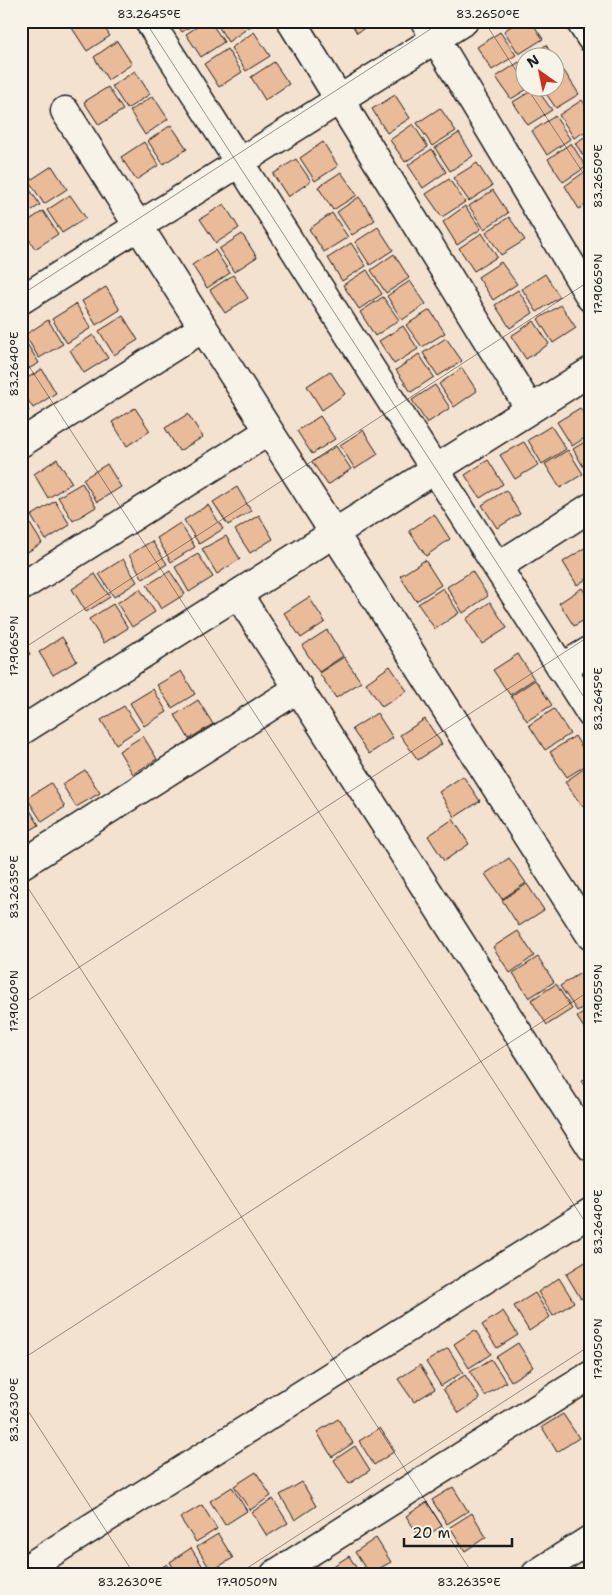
<svg xmlns="http://www.w3.org/2000/svg" width="612" height="1595" font-family="'Shantell Sans',sans-serif">
<style>
.building{fill:#e9bb99;stroke:#1c1c1c}
.lines{fill:none;stroke-linecap:round;stroke-linejoin:round}
.street-casing{stroke:#1c1c1c;stroke-width:31}
.street{stroke:#f7f3e8;stroke-width:28}
.ticks{fill:none;stroke:#1c1c1c;stroke-width:1;stroke-opacity:0.45}
.neatline{fill:none;stroke:#1c1c1c;stroke-width:2}
.ticks-label{font-size:12px;text-anchor:middle;fill:#1c1c1c}
</style>
<rect width="100%" height="100%" fill="#f3e2d0"/>
<filter id="ink" filterUnits="userSpaceOnUse"><feTurbulence type="fractalNoise" baseFrequency=".02" numOctaves="2"/><feDisplacementMap in="SourceGraphic" scale="10" xChannelSelector="R" yChannelSelector="G"/><feConvolveMatrix kernelMatrix="1 2 1 2 8 2 1 2 1" color-interpolation-filters="sRGB"/></filter>
<g filter="url(#ink)">
<!-- building -->
<path class="building" d="M83 21H100L110 36 87 51 72 28Z
M175 21H199L182 32Z
M206 21H210L224 42 201 57 186 34Z
M215 21H248L251 26 228 42Z
M350 21H375L357 33Z
M519 21H531L543 39 519 54 504 31Z
M254 32 270 56 246 71 231 48Z
M500 32 516 55 492 70 477 47Z
M117 41 132 64 108 80 94 57Z
M546 45 554 58H527Z
M227 49 242 72 219 87 204 64Z
M274 62 289 84 265 100 251 77Z
M519 62 524 71V88H529L511 99 496 77Z
M135 71 150 94 127 109 112 86Z
M564 71 579 94 556 108 542 88H554V77Z
M108 87 123 110 99 125 84 102Z
M536 88 552 110 528 125 513 102Z
M395 95 410 118 387 133 372 109Z
M153 96 168 119 145 135 130 111Z
M582 100 591 113V128L574 138 559 115Z
M440 108 456 131 432 146 417 123Z
M555 116 570 139 547 155 532 131Z
M413 124 428 147 405 162 390 140Z
M171 125 187 149 163 164 148 141Z
M459 133 473 156 450 171 435 148Z
M591 133V165L590 166 575 143Z
M144 142 159 165 136 180 121 157Z
M323 142 338 166 315 181 300 158Z
M571 143 586 167 563 182 548 159Z
M432 149 446 172 423 188 408 165Z
M296 159 311 181 288 197 273 174Z
M477 163 492 186 469 201 453 178Z
M52 166 67 189 44 204 29 181Z
M587 170 591 176V201L579 209 565 186Z
M341 172 357 195 333 210 318 187Z
M449 179 465 202 442 217 426 194Z
M25 182 40 205 21 217V184Z
M493 190 508 213 484 229 469 206Z
M70 195 86 218 62 233 47 210Z
M359 197 375 220 352 235 337 212Z
M224 204 239 228 216 243 200 219Z
M465 206 481 229 457 245 443 222Z
M43 211 58 234 35 249 21 226Z
M332 213 348 237 324 252 309 229Z
M509 217 525 240 501 255 486 232Z
M378 227 393 250 370 265 355 242Z
M482 233 497 257 474 271 459 248Z
M242 234 257 257 234 272 219 249Z
M351 243 366 266 342 281 328 258Z
M215 250 230 273 207 288 192 265Z
M394 254 409 278 386 293 371 270Z
M501 262 517 284 493 300 478 277Z
M367 270 382 294 359 309 343 285Z
M545 274 560 297 537 312 522 289Z
M233 275 248 298 225 313 210 290Z
M410 281 426 304 402 320 387 296Z
M106 287 120 310 96 325 82 301Z
M518 290 533 313 510 328 495 305Z
M383 297 399 320 375 336 360 312Z
M76 304 91 328 67 343 52 319Z
M561 305 576 328 553 343 538 319Z
M430 310 445 333 422 347 406 325Z
M123 316 138 340 114 355 99 331Z
M48 320 63 344 39 358 25 335Z
M534 321 549 344 526 359 511 336Z
M403 326 418 349 394 364 379 341Z
M93 335 108 358 84 373 70 350Z
M446 338 462 361 438 376 423 353Z
M24 339 39 363 21 373V341Z
M419 354 434 377 411 392 396 370Z
M462 368 477 391 454 407 439 384Z
M42 369 56 393 33 408 21 389V382Z
M330 371 345 394 322 410 307 386Z
M435 385 450 408 427 423 412 400Z
M21 399 29 411 21 416Z
M135 408 150 431 127 446 112 422Z
M580 408 591 424V434L572 446 557 422Z
M188 414 203 437 179 451 165 428Z
M320 416 335 439 312 454 297 431Z
M551 426 566 449 542 464 528 440Z
M363 430 378 454 355 469 340 445Z
M591 438V470L587 473 573 449Z
M524 442 538 465 515 479 500 455Z
M336 446 351 469 328 485 312 462Z
M568 450 583 474 560 488 545 464Z
M57 459 72 483 48 498 34 474Z
M488 460 503 484 480 498 465 475Z
M107 464 121 487 97 502 83 479Z
M82 483 96 507 73 521 58 497Z
M237 487 251 511 228 525 213 502Z
M506 490 520 514 497 528 482 505Z
M55 501 70 525 46 540 31 516Z
M208 505 223 529 199 544 184 520Z
M434 514 450 539 426 556 409 531Z
M259 515 273 539 250 553 235 530Z
M27 519 42 543 21 556V523Z
M180 523 195 547 171 562 157 538Z
M226 536 240 559 217 574 202 549Z
M152 541 167 564 143 579 129 555Z
M586 547 591 554V576L577 585 563 562Z
M198 554 213 577 189 592 175 567Z
M123 559 137 582 114 597 99 574Z
M425 560 441 585 416 601 400 576Z
M170 571 185 594 161 609 147 585Z
M472 571 488 596 463 613 447 587Z
M95 574 110 597 86 612 72 589Z
M443 588 459 613 435 629 418 604Z
M582 588 591 602V616L574 626 559 603Z
M140 589 155 612 132 627 117 603Z
M309 597 325 622 301 638 284 613Z
M490 602 507 628 482 644 466 619Z
M113 604 128 628 104 643 89 619Z
M327 630 343 656 319 672 302 646Z
M62 637 77 661 53 675 39 652Z
M21 639 30 654 21 660Z
M518 654 534 679 510 695 493 670Z
M344 657 361 682 336 698 319 673Z
M390 666 407 691 382 707 366 683Z
M181 671 195 694 172 708 157 685Z
M535 680 552 705 527 721 511 696Z
M153 689 167 712 144 726 130 703Z
M198 700 213 724 189 739 175 715Z
M124 706 139 729 116 744 101 720Z
M554 709 570 734 545 750 529 725Z
M377 713 393 738 369 754 352 729Z
M425 719 442 744 418 760 400 735Z
M143 736 157 759 133 774 119 751Z
M575 736 591 762 567 777 550 752Z
M589 765 591 801 582 806 565 782Z
M85 770 100 793 76 807 62 784Z
M463 776 480 801 455 817 439 792Z
M51 783 65 807 42 822 27 798Z
M25 802 39 825 21 836V804Z
M453 819 469 844 444 861 428 836Z
M509 858 526 883 502 899 485 874Z
M527 884 544 910 519 926 502 900Z
M518 931 534 956 510 973 493 947Z
M538 957 554 982 529 998 513 973Z
M585 970 591 978V1002L577 1011 560 986Z
M556 984 572 1009 547 1025 531 1000Z
M591 1008V1039L577 1017Z
M591 1075V1096L581 1081Z
M587 1261 591 1267V1292L581 1299 566 1274Z
M559 1278 574 1302 553 1316 538 1292Z
M535 1293 550 1317 529 1331 514 1306Z
M503 1311 518 1335 497 1348 482 1325Z
M475 1330 491 1354 469 1368 454 1344Z
M518 1343 533 1367 511 1381 496 1357Z
M448 1348 463 1372 441 1386 426 1362Z
M491 1359 506 1382 485 1396 470 1372Z
M420 1365 435 1389 414 1402 398 1379Z
M465 1375 480 1399 459 1413 443 1389Z
M563 1414 579 1438 557 1452 542 1427Z
M338 1419 353 1443 332 1457 317 1432Z
M380 1428 395 1451 374 1465 359 1441Z
M355 1446 370 1470 349 1484 334 1460Z
M256 1472 271 1496 250 1510 234 1486Z
M302 1482 316 1506 295 1520 280 1495Z
M232 1487 247 1511 225 1525 210 1501Z
M453 1487 468 1511 447 1524 432 1500Z
M273 1499 288 1523 267 1536 252 1512Z
M427 1502 442 1526 421 1539 406 1516Z
M202 1505 217 1529 196 1542 180 1518Z
M472 1513 486 1537 465 1551 450 1527Z
M218 1534 233 1558 211 1571 197 1547Z
M376 1538 391 1562 369 1574 355 1552Z
M191 1548 207 1573 177 1574 170 1562Z
M349 1556 360 1574H329L327 1570Z
M167 1564 173 1574H151Z"/>
<g class="lines">
<!-- street casing -->
<g class="street-casing">
<path id="street" d="M149 21 591 714
M291 21 530 409
M425 21 591 298
M580 21 591 38
M65 111 591 936
M21 300 464 21
M21 443 203 328
M497 567 591 507
M21 587 269 431
M238 594 591 1147
M561 668 591 650
M21 731 591 371
M21 865 299 688
M21 1572 591 1212
M275 1574 591 1375
M536 1574 591 1539"/>
</g>
<!-- street -->
<use href="#street" class="street"/>
</g>
</g>
<!-- ticks -->
<path class="ticks" d="M145 21 591 708M484 21 524 83M527 88 591 185M21 295 443 21M21 354 591 1231M21 650 591 280M21 877 473 1574M21 1005 591 635M21 1360 591 990M21 1400 134 1574M238 1574 591 1345"/>
<!-- margin -->
<rect width="612" height="1595" fill="none" stroke="#f7f3e8" stroke-width="55"/>
<!-- north arrow -->
<g transform="translate(540 72) rotate(327)"><circle r="24" fill="#f7f3e8" stroke="#9f9d96"/>
<path d="M0-4L9 19L0 12L-9 19Z" fill="#c8321e"/>
<text y="-8" font-size="14" font-weight="bold" text-anchor="middle" fill="#1c1c1c">N</text>
</g>
<!-- scale -->
<path d="M404 1538v8h108v-8" fill="none" stroke="#1c1c1c" stroke-width="2.5"/>
<text x="412" y="1538" font-size="15" fill="#1c1c1c" stroke="#f7f3e8" stroke-width="4" paint-order="stroke">20 m</text>
<rect x="28" y="28" width="556" height="1540" class="neatline"/>
<g class="ticks-label">
<text x="149" y="18">83.2645°E</text>
<text x="488" y="18">83.2650°E</text>
<text transform="translate(598 176) rotate(-90)" y="4">83.2650°E</text>
<text transform="translate(598 284) rotate(-90)" y="4">17.9065°N</text>
<text transform="translate(14 364) rotate(-90)" y="4">83.2640°E</text>
<text transform="translate(14 646) rotate(-90)" y="4">17.9065°N</text>
<text transform="translate(598 699) rotate(-90)" y="4">83.2645°E</text>
<text transform="translate(14 887) rotate(-90)" y="4">83.2635°E</text>
<text transform="translate(598 994) rotate(-90)" y="4">17.9055°N</text>
<text transform="translate(14 1001) rotate(-90)" y="4">17.9060°N</text>
<text transform="translate(598 1222) rotate(-90)" y="4">83.2640°E</text>
<text transform="translate(598 1349) rotate(-90)" y="4">17.9050°N</text>
<text transform="translate(14 1410) rotate(-90)" y="4">83.2630°E</text>
<text x="130" y="1586">83.2630°E</text>
<text x="247" y="1586">17.9050°N</text>
<text x="469" y="1586">83.2635°E</text>
</g>
</svg>
